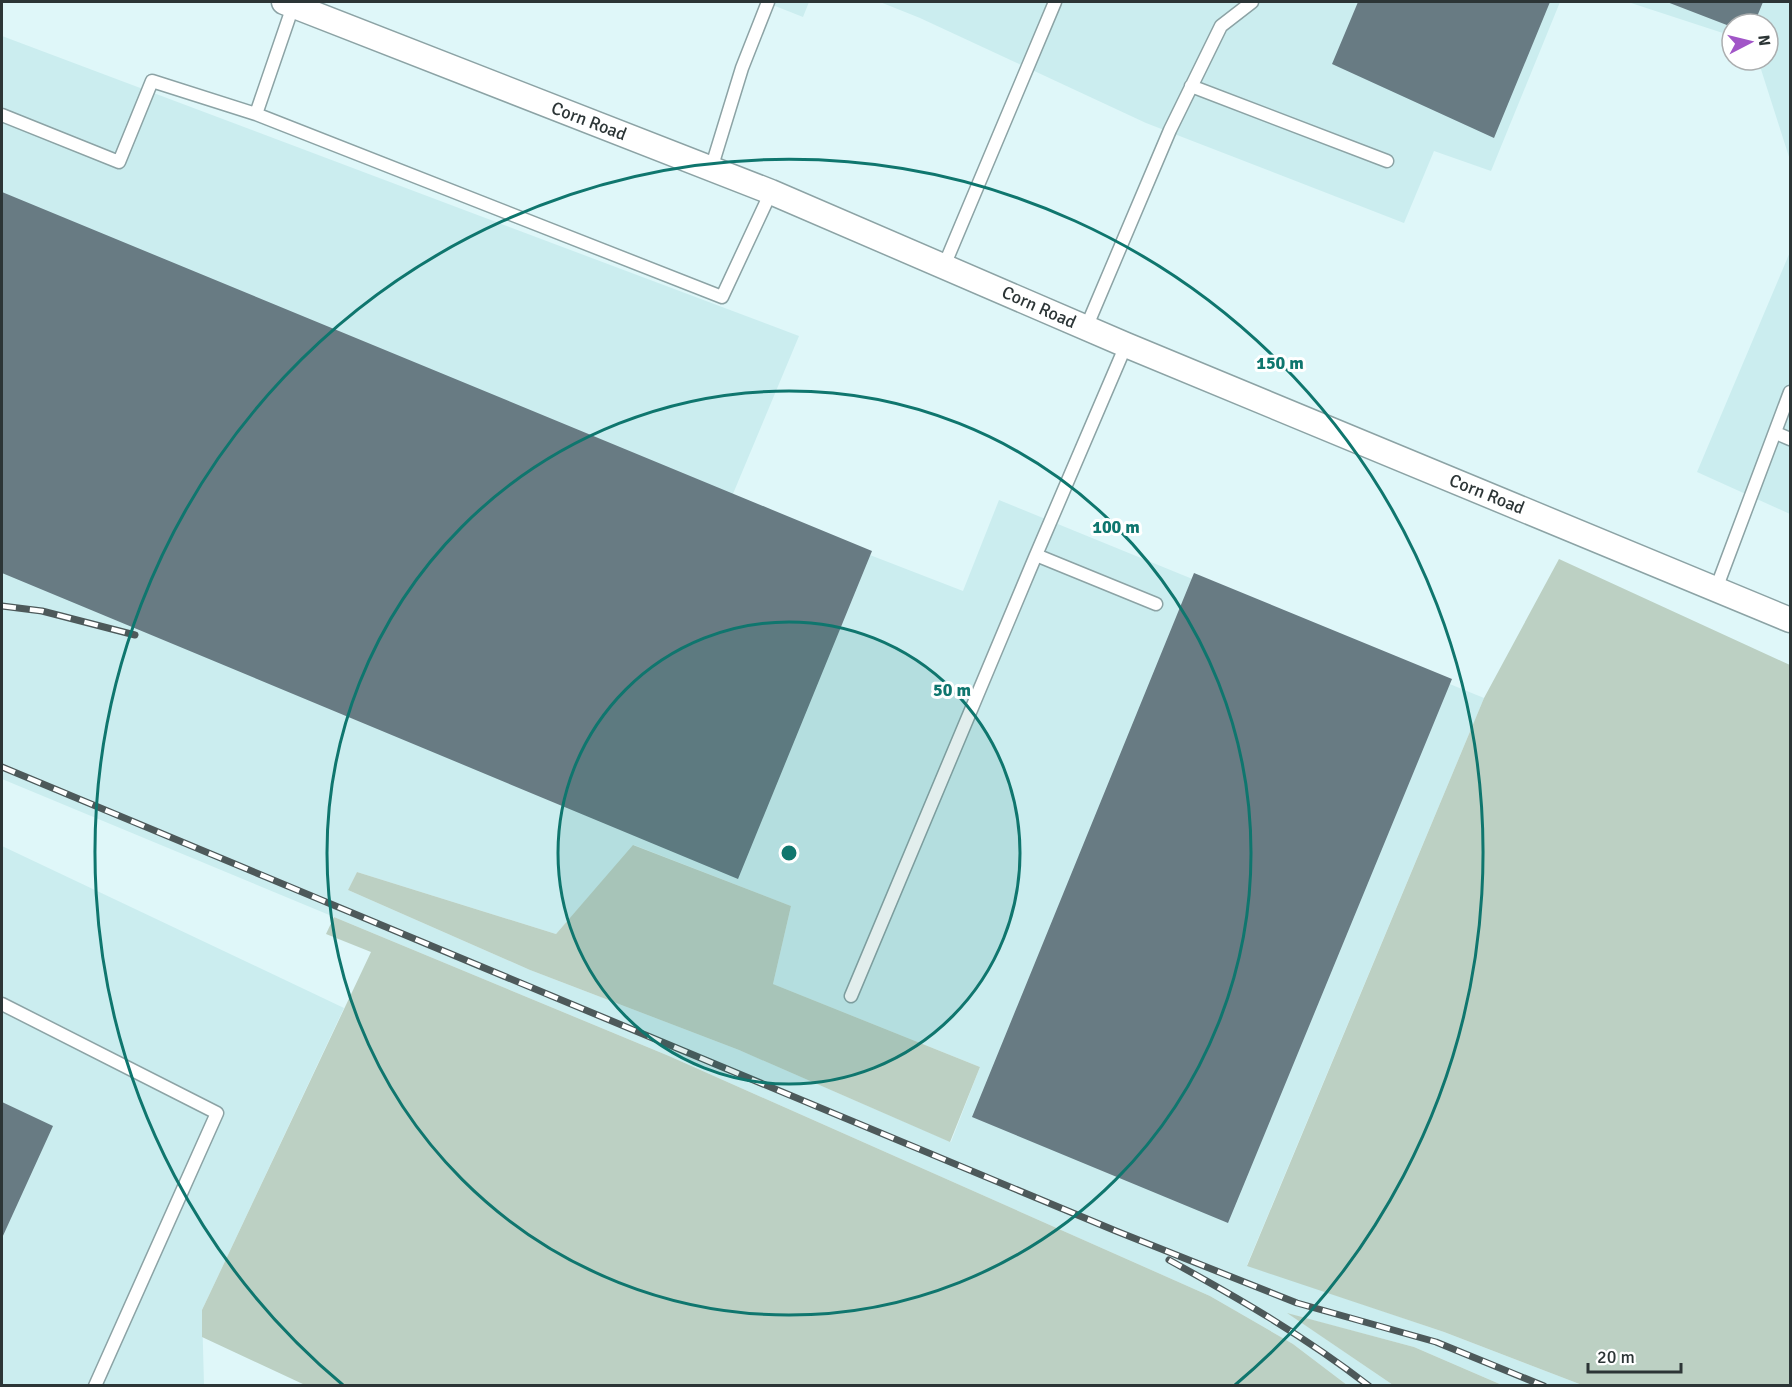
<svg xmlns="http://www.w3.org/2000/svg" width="1792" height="1387" font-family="Signika,sans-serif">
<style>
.built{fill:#cbedef;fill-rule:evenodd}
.green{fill:#bcd0c3}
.building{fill:#687b83}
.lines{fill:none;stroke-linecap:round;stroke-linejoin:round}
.service-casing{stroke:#8ca3a5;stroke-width:15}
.minor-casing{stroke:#8ca3a5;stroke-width:27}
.service{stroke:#fff;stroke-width:12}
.minor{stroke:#fff;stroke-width:24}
.rail-casing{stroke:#4d595a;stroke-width:7}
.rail{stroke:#fff;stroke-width:4.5;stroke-dasharray:14;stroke-linecap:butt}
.ring{fill:none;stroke:#0f766e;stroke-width:3}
.labels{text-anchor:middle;stroke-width:6;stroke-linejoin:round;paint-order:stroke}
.street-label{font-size:18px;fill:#2c3536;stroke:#fff}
.centre{fill:#0f766e;stroke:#fff;stroke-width:3}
.ring-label{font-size:18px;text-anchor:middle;font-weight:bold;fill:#0f766e;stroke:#fff;stroke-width:6;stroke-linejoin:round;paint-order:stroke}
</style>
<rect width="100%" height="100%" fill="#dff7f9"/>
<!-- built -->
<path class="built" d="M765 2H809L803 17Z
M880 2H1560L1491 171 1434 151 1404 223 1146 123 920 18Z
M1628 2H1790V160L1758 60H1768V24H1732V36Z
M2 36 799 336 730 501 963 591 999 500 1484 698 1247 1265 1444 1332 1582 1385H1502L1414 1347 1289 1314 1393 1385H1347L1293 1344 1210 1296 669 1056 2 779ZM634 845 791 906 773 984 980 1067 951 1142 739 1050 530 970 348 890 357 872 556 934Z
M1790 252V514L1697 472Z
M2 846 344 1008 202 1310 204 1385H2Z"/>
<!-- green -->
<path class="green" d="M1559 559 1790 665V1385H1582L1444 1332 1247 1266 1484 698Z
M633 845 791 906 773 984 980 1067 950 1142 739 1050 530 970 348 890 357 872 556 934Z
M334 917 669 1056 1210 1296 1293 1344 1347 1385H305L202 1337V1310L371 952 326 934Z
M1287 1313 1414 1347 1502 1385H1393Z"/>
<!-- building -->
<path class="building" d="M1358 2H1550L1494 138 1332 64Z
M1667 2H1763L1754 24H1732V27Z
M2 192 872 551 738 879 2 573Z
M1194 573 1452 679 1228 1223 972 1117Z
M2 1102 53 1126 2 1238Z"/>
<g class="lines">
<!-- service casing -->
<g class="service-casing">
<path id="service" d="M1191 86 1387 161
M256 114 293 6
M2 115 119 162 152 81 256 114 722 297 771 192
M711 169 742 68 768 2
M944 266 1055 2
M1086 328 1170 130 1221 26 1252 2
M1126 345 1036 555 1156 604
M1776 433 1790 439
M1716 589 1790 392
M851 996 1036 555
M2 1004 217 1113 95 1386"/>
</g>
<!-- minor casing -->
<g class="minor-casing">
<path id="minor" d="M284 2 771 192 1126 345 1790 620"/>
</g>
<!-- service -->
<use href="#service" class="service"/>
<!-- minor -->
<use href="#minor" class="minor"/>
<!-- rail casing -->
<g class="rail-casing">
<path id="rail" d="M2 606 42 611 135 635
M2 767 1116 1231 1297 1303 1436 1342 1544 1386
M1169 1260C1238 1298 1306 1337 1369 1386"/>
</g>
<!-- rail -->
<use href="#rail" class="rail"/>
</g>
<!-- distance rings -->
<circle cx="789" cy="853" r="231" fill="#0f766e" fill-opacity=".12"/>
<g class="ring">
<circle cx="789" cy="853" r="231"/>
<circle cx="789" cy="853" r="462"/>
<path d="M343 1385A694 694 0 1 1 1235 1385"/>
</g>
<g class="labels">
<!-- street labels -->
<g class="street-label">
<text transform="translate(589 121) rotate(21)" y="6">Corn Road</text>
<text transform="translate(1039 307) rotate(24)" y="6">Corn Road</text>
<text transform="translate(1487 494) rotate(22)" y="6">Corn Road</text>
</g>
</g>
<circle cx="789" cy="853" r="9" class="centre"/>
<g class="ring-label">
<text x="1280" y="369">150 m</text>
<text x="1116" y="533">100 m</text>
<text x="952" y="696">50 m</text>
</g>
<!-- border -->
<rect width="1792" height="1387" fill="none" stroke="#2c3536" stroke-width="6"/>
<!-- north arrow -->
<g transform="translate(1750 42) rotate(83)"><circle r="28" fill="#ffffff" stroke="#abaeaf" stroke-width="1.5"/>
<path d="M0-4.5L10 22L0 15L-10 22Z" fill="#a155c7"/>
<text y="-9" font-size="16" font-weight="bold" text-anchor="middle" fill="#2c3536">N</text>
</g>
<!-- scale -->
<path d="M1588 1363v9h93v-9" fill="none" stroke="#2c3536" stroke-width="3"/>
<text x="1597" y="1363" font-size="18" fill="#2c3536" stroke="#ffffff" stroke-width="4.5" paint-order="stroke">20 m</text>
</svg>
